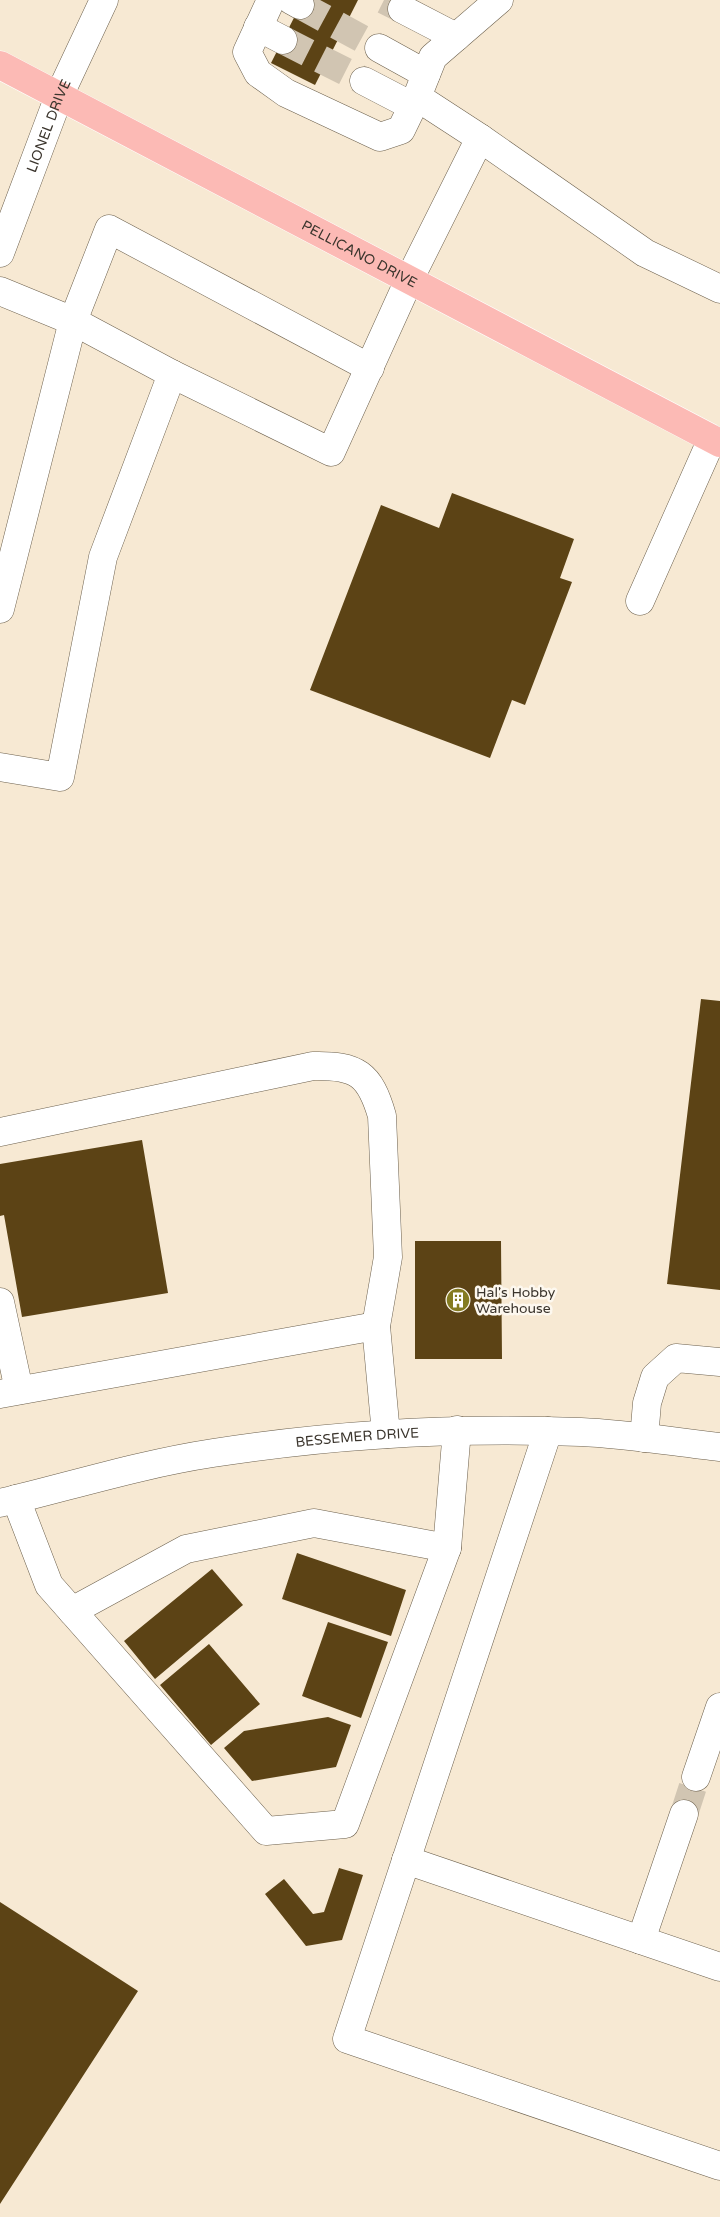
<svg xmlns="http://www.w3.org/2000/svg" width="720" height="2217" font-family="'Varela Round',sans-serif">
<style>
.building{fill:#5c4315}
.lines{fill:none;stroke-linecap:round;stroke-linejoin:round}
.minor-tunnel{stroke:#d1c5b2;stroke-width:28;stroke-dasharray:28 14;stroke-linecap:butt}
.minor-casing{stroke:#6c604d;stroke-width:29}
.major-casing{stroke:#fff;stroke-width:29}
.minor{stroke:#fff;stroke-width:28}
.major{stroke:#fcbab5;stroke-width:28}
.labels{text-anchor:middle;stroke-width:5;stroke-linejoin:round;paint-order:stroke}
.street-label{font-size:14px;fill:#3b352d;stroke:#fdf8ef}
.poi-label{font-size:14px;fill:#3b352d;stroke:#fdf8ef;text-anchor:start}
</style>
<rect width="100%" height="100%" fill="#f7e9d3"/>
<!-- building -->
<path class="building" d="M303 0H358L315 85 271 63Z
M452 493 574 539 560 578 572 582 525 705 512 700 490 758 310 690 381 505 439 528Z
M701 999 720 1001V1290L667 1284Z
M142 1140 168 1293 22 1317 4 1215 0 1216V1164Z
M415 1241H501L502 1359H415Z
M297 1553 406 1590 391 1636 282 1599Z
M212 1569 243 1605 155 1679 124 1641Z
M328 1622 388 1642 361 1718 302 1696Z
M209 1644 260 1704 211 1745 160 1685Z
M328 1717 351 1725 336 1767 252 1781 224 1748 244 1731Z
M339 1868 363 1875 342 1940 306 1946 265 1894 284 1879 313 1914 324 1912Z
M0 1902 138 1991 0 2204Z"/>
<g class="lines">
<!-- minor-tunnel -->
<path class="minor-tunnel" d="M384 0 402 9
M300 5 379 48
M283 40 364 81
M684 1814 696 1777"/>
<!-- minor casing -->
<g class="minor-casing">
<g id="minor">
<path d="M271 0 247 52 258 73 286 93 380 137 401 130 417 97"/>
<path d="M291 0 300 5"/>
<path d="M402 9 456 37"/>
<path d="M258 27 283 40"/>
<path d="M379 48 426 74"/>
<path d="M364 81 412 106"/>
<path d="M480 138 645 253 720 289"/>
<path id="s1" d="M0 253 59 96 104 0"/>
<path d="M0 291 73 321 172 374 331 452 409 280 480 138 417 97 433 57 499 0"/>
<path d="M640 601 712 439"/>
<path d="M0 609 73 321 109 229 370 368"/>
<path d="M0 767 60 777 103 557 172 374"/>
<path d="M0 1132 313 1066C357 1065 370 1074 382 1116L388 1257 376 1326"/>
<path d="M0 1302 19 1390"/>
<path d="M0 1394 376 1326 386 1434"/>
<path d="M548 1431 347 2039 720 2166"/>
<path d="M644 1438 647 1403 655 1377 676 1358 720 1362"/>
<path d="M16 1499 49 1585 266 1831 345 1824 447 1548 457 1430"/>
<path id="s2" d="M0 1503C71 1486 141 1464 213 1453 335 1434 458 1427 581 1432 627 1434 674 1442 720 1447"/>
<path d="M72 1611 186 1549 314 1523 447 1548"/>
<path d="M696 1777 720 1707"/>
<path d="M406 1860 720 1967"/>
<path d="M641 1940 684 1814"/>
</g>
</g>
<!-- major casing -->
<g class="major-casing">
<g id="major">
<path id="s3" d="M0 65 720 443"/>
</g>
</g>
<!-- minor -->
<use href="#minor" class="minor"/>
<!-- major -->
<use href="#major" class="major"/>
</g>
<!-- icons -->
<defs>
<g id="building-disc" transform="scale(1.25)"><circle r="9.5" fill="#847b21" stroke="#fdf8ef"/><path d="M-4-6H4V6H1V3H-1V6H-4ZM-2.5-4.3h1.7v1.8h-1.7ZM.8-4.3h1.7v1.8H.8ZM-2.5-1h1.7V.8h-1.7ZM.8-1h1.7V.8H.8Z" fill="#fff"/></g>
</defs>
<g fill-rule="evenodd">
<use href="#building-disc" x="458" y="1300"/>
</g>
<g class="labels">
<!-- street labels -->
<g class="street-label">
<text dy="5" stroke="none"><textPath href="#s1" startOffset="136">LIONEL DRIVE</textPath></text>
<text dy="5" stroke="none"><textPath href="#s3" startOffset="406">PELLICANO DRIVE</textPath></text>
<text dy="5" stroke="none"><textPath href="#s2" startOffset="364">BESSEMER DRIVE</textPath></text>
</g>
<!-- poi labels -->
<g class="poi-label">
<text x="476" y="1297">Hal's Hobby<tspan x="476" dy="16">Warehouse</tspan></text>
</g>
</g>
</svg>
